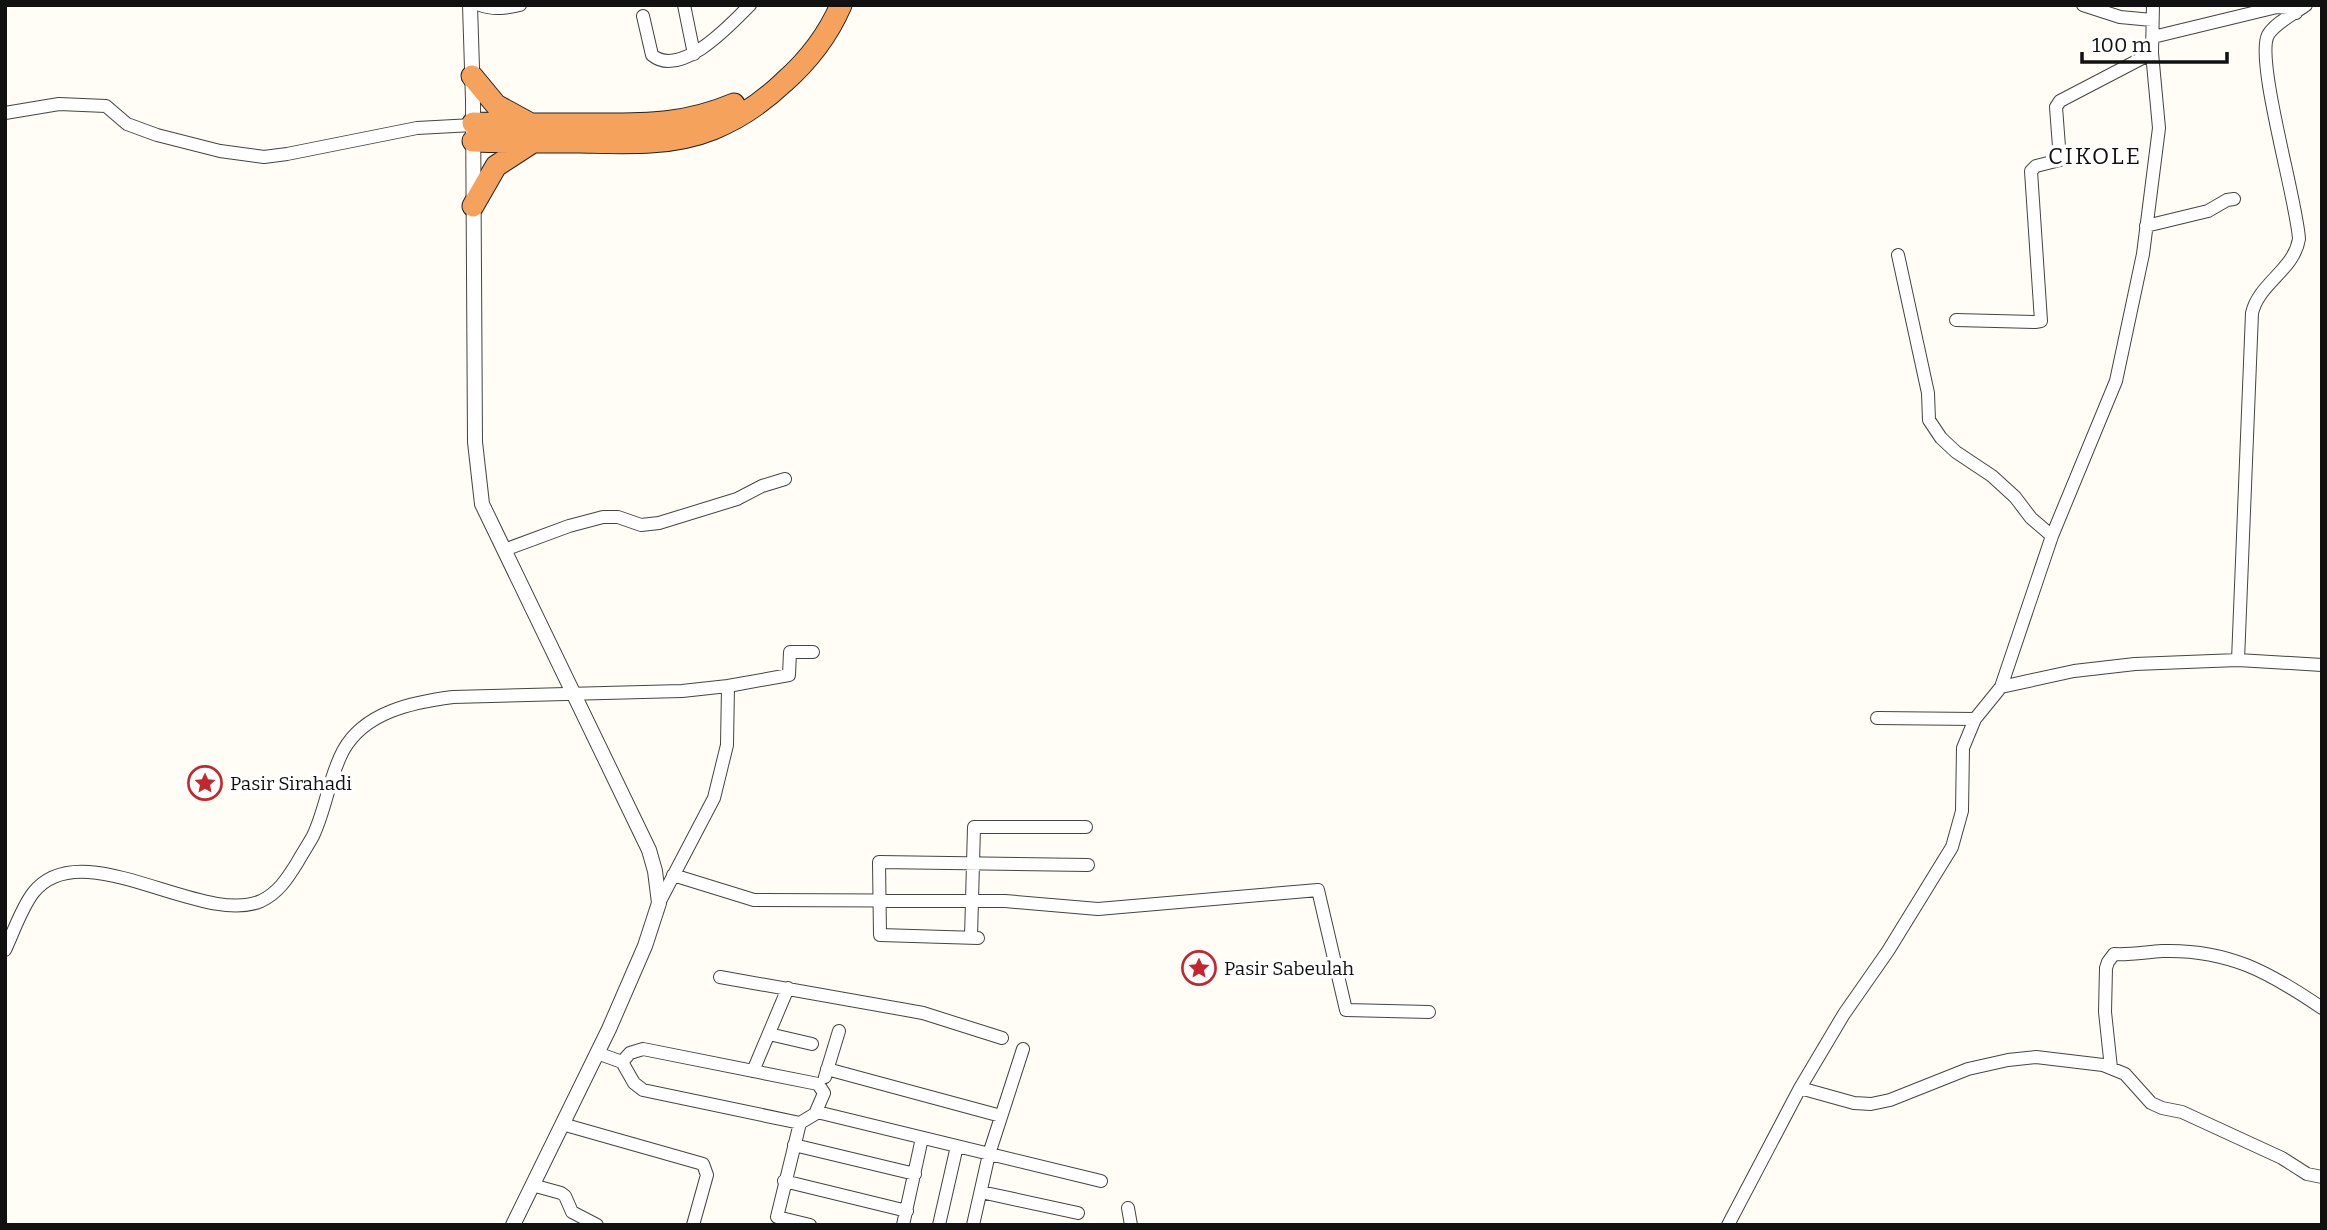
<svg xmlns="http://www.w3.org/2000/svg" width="2327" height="1230" font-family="Bitter,serif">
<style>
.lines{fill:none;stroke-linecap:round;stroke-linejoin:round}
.minor-casing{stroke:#444;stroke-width:14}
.tertiary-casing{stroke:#444;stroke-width:16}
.motorway-casing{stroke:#222;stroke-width:23}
.minor{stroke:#fff;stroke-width:12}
.tertiary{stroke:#fff;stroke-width:14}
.motorway{stroke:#f5a25d;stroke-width:21}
.labels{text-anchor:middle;stroke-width:7;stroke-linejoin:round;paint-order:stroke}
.poi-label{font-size:19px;fill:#111;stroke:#fff;text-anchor:start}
.quarter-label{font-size:23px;letter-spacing:2px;fill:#111;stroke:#fff}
</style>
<rect width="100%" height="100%" fill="#fffdf5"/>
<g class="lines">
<!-- minor casing -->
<g class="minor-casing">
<path id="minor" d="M480 5C494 10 506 8 520 5
M684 5 694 54
M2083 5 2120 17 2152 20
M643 16 652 55C681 79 731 24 750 5
M2153 37 2277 7 2289 8 2296 13
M5 113 59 104 106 106 127 124 157 135 220 151 264 157 287 154 417 128 473 125
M2146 226 2208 211 2227 200 2234 199
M1898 255 1928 393 1929 420 1941 438 1956 452 1992 476 2015 497 2031 518 2052 536
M1956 320 2035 322 2041 321 2031 171 2036 166 2060 160 2056 107 2060 101 2152 53
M504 550 569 526 603 517H618L641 525 659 523 737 499 762 486 785 479
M2238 660 2252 313C2259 283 2294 270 2299 239 2297 201 2255 60 2268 35 2275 23 2295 13 2306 5
M728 686 789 675 790 652H813
M2001 687 2074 671 2135 664 2238 660 2322 665
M1877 718 1975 719
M673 875 754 900 1005 901 1098 909 1318 890 1346 1010 1429 1012
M971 937 974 827H1086
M978 938 880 935 879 862 1088 865
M5 950C14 931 21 909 33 893 81 831 202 927 261 901 278 893 287 879 297 863 302 854 308 845 313 836 326 809 329 777 343 751 364 712 413 702 453 697L682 691 728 686 727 745 714 798 659 903
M720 977 923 1013 1002 1038
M769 1034 812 1044
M597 1053 622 1062 634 1083 643 1090 800 1123 815 1114 824 1093 818 1084 643 1049 630 1053 622 1062
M2111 1068 2105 1012 2106 968 2108 962 2114 954C2130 955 2146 952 2162 951 2228 949 2269 972 2322 1008
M827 1069 1001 1116
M753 1071 788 988
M825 1077 839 1031
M1800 1088 1854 1103 1871 1104 1890 1100 1968 1069 2008 1060 2036 1057 2103 1065 2125 1074 2151 1103 2162 1108 2182 1112 2282 1158 2307 1174 2322 1177
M817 1112 1101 1181
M800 1123 777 1217 810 1225
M562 1124 703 1164 707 1175 693 1225
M794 1145 915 1174
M784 1181 907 1211
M532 1185 561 1193 565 1196 572 1212 597 1225
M981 1192 1078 1213
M1128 1208 1131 1225
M903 1225 922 1138
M939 1225 957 1146
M973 1225 989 1154 1023 1049
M1728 1225 1800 1088 1844 1014 1888 951 1952 847 1962 811 1963 748 1975 719 2001 687 2052 536 2116 381 2143 254 2159 128 2152 53 2153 5"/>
</g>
<!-- tertiary casing -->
<g class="tertiary-casing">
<path id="tertiary" d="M470 5 473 100 475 442 482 504 649 850 655 871 659 903 645 946 609 1029 513 1225"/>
</g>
<!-- motorway casing -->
<g class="motorway-casing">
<path id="motorway" d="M472 76 496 105 529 123
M473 123C511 124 548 124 586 124 641 124 682 126 734 104
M473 141C509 142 544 142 580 142 624 143 671 146 713 129 740 118 763 102 784 82 809 60 828 35 841 5
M473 206 496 166 533 142"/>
</g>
<!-- minor -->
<use href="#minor" class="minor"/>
<!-- tertiary -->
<use href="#tertiary" class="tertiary"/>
<!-- motorway -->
<use href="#motorway" class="motorway"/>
</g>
<!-- icons -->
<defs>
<g id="sight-ring" transform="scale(1.75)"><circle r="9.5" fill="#fff" stroke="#c4262e" stroke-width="1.5"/><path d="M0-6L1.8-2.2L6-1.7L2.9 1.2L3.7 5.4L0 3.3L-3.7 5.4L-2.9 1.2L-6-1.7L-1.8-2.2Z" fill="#c4262e"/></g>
</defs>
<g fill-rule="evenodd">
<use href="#sight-ring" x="205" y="783"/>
<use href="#sight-ring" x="1199" y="968"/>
</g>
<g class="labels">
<!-- poi labels -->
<g class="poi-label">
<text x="230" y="790">Pasir Sirahadi</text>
<text x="1224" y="975">Pasir Sabeulah</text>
</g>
<!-- quarter labels -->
<g class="quarter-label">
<text x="2095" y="164">CIKOLE</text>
</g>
</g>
<!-- border -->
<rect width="2327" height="1230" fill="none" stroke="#111111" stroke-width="14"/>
<!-- scale -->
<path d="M2082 52v10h145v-10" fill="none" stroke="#111111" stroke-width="3.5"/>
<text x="2092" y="52" font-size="21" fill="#111111" stroke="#ffffff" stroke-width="5" paint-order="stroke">100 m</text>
</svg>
